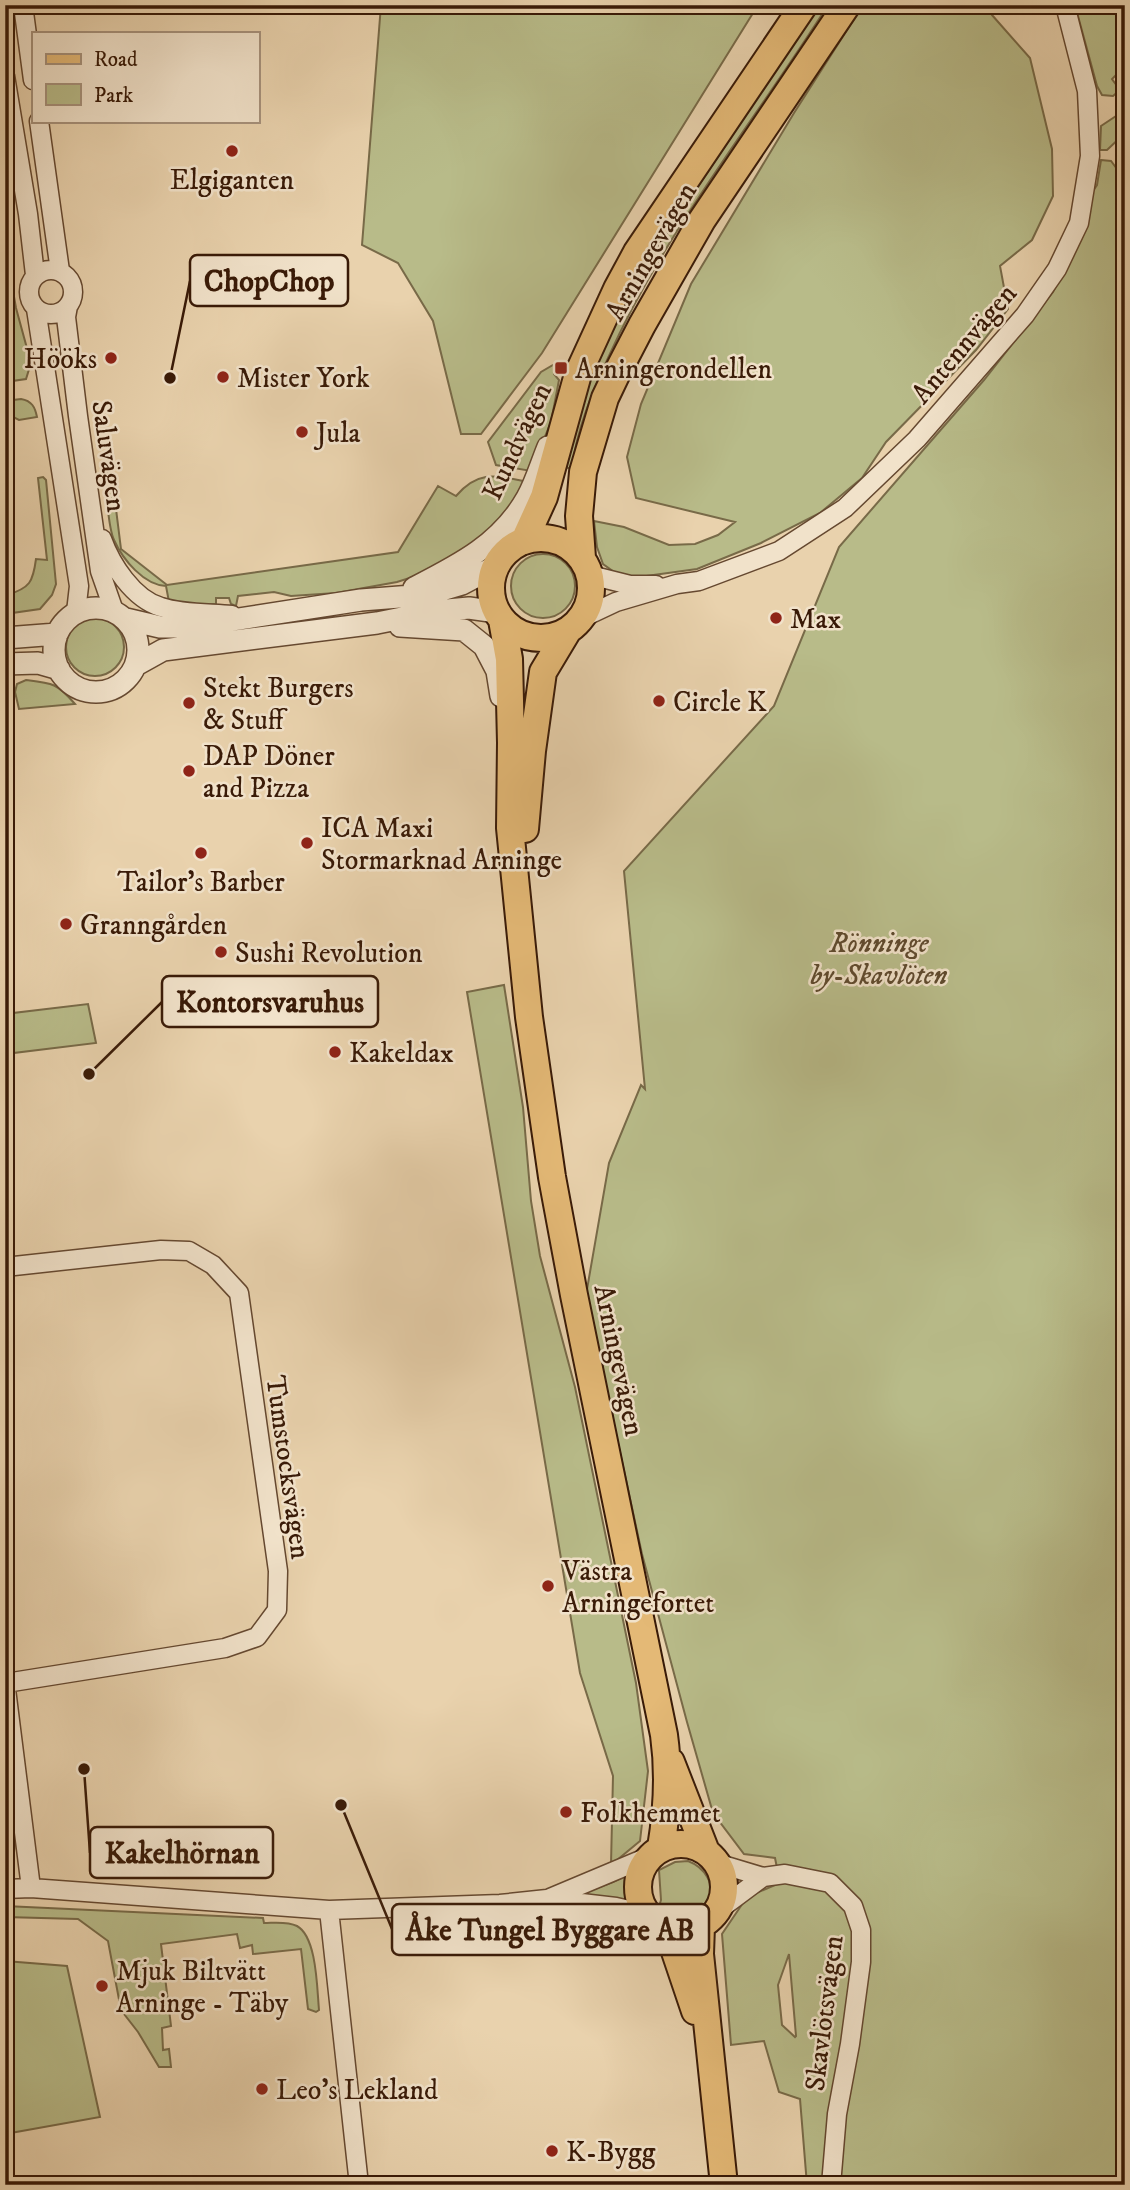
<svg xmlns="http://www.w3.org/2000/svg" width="1130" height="2190" font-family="'IM FELL DW Pica',serif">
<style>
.green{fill:#b8bb89;stroke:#786a48;stroke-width:2;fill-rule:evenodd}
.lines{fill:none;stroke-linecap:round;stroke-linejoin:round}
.minor-casing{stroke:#654830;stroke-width:21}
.tertiary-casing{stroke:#654830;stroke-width:24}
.primary-casing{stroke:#391a07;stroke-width:30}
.minor{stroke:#f1e2ca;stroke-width:18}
.tertiary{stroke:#f1e2ca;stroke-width:21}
.primary{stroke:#e4b976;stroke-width:26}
.poi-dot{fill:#8f2418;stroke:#f1e2ca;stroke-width:2.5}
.labels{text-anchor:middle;stroke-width:5;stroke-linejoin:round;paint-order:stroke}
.poi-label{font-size:28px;fill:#391a07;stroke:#f1e2ca;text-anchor:start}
.street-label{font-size:28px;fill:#391a07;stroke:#f1e2ca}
.park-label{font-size:28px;font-style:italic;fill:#5f4a2e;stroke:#f1e2ca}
.leader{fill:none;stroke:#391a07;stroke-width:2.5}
.callout-dot{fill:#391a07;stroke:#f1e2ca;stroke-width:2.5}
.callout{fill:#f1e2ca;stroke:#391a07;stroke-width:2.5}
.callout-label{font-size:30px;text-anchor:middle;font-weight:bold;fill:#391a07}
</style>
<rect width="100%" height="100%" fill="#e9d2ad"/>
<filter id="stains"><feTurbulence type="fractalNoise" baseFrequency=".00286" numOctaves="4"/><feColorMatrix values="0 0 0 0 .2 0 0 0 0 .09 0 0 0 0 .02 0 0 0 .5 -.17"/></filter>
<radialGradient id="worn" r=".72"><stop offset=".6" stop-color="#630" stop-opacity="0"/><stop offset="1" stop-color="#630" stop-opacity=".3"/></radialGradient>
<!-- green -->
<path class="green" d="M381 5H758L542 353 481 434H461L433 321 398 263 362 245Z
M819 5H828C754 122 665 231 608 358 592 393 576 431 572 469L561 466 593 372 621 308 655 251Z
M863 5H992V15L1030 58 1052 149 1053 196 1032 240 1000 266 1008 309 976 350 886 442 862 478 820 513 761 543 697 569 639 577 617 574 603 564 597 547 594 521 624 527 669 545 695 544 718 535 735 522 636 498 627 457 641 404 691 284 794 113Z
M1075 5H1125V66L1112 79 1120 90 1113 96 1102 95 1097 86Z
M1125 110V133L1107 150H1100L1101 126Z
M1101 160 1111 161 1120 173 1125 170V2185H807L800 2099 779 2092 764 2041 731 2045 722 1934 747 1897 780 1883 775 1858 744 1854 713 1813 687 1722 642 1554 586 1295 609 1163 641 1085 645 1089 624 871 774 706 839 547 984 380 1053 292 1086 229 1081 208 1097 185ZM789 1954 796 2036 795 2037 782 2025 778 1985Z
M11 247 13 255 11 280 16 308 31 363 26 379 5 382V252Z
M553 365H556L554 374 559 380 551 422 531 471 496 465 488 442 541 372Z
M21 399C32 401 35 407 37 417L19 420 5 413V401Z
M111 469 121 549 167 585 398 552 438 486 456 496C479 469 497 476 528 482L490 535 438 569 397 582 336 593 291 596 274 592 238 596 236 606 231 604 229 598H216V604L186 607 169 602 166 586C144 585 123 560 114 540 108 527 106 490 105 474Z
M43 477 46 480 56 584 52 595 40 609 5 614 7 595C30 588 33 582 36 559L47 560 38 478Z
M511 586a32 32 0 1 1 64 0a32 32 0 1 1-64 0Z
M66 647a29 29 0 1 1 58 0a29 29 0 1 1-58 0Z
M26 680C52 683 57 683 75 704L19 709 15 692 17 684Z
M504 985 523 1107 531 1201 540 1256 575 1387 636 1683 648 1771 640 1841 611 1865 613 1776 580 1673 467 992Z
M88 1004 96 1043 5 1054V1014Z
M5 1772 8 1777C11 1801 21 1844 10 1864H5Z
M688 1861C725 1875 716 1928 677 1920 668 1919 663 1917 658 1910L661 1900 659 1870 675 1862Z
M631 1873 629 1883 630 1898 627 1902 570 1898 613 1882Z
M5 1906 263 1918 264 1923C274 1923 287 1921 297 1926 317 1937 317 1989 319 2010L316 2012 308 2009 301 1949 253 1954 252 1945 240 1948 237 1934 161 1944 171 2026 162 2028 163 2050 169 2049 171 2067H159L138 2032 121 2010 108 1941 78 1919 5 1917Z
M5 1961 67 1966 100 2117 5 2134Z"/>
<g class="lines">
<!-- minor casing -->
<g class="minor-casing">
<path id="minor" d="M23 5 33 80
M5 76 28 214 35 275
M39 121 60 271
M29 292a22 22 0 1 1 44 0a22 22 0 1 1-44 0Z
M68 306 66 317 78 416 100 571 114 611
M36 309 79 586 76 612
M102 539C111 564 133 599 161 607 182 614 209 613 232 615
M590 575 630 585H656
M582 618 616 602 677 584 699 581 779 551 845 508 917 439 1025 315 1057 269 1079 223 1090 156 1087 91 1065 5
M5 1267 161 1250 189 1251 213 1265 239 1293 278 1571 277 1610 257 1637 225 1648 6 1683
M5 1681 31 1888
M720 1864 763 1877 785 1874 830 1883 853 1906 861 1930V1962L850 2044 837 2114 831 2185
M5 1889 31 1888 329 1910 500 1904 547 1899 616 1907 647 1914
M550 1898 650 1856
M720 1909 763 1877
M329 1910 359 2185"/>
</g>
<!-- tertiary casing -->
<g class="tertiary-casing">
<path id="tertiary" d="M414 588C459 565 501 544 527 498 536 482 541 464 548 447
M54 650a42 42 0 1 1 84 0a42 42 0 1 1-84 0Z
M126 619 160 627H187L361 600 425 595 462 584 496 566
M400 626 464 630 484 646 497 671 501 696
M5 638 57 634
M5 664 38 663 59 669
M136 665 163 650 377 623 437 611 469 608 497 612"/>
</g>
<!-- primary casing -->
<g class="primary-casing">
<path id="primary" d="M491 588a50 50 0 1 1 100 0a50 50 0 1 1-100 0Z
M524 541 544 497 578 374 617 289 637 252 804 5
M582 558 579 516 583 472 605 398 616 375 642 325 702 220 847 5
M502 620 509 659 511 743 510 828 529 1017 552 1177 574 1295 664 1735C669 1771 667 1812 661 1848
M525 829 532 751 543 672 567 632
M671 1762 705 1849
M638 1887a43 43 0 1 1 86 0a43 43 0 1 1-86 0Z
M701 1926 700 1954 724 2185
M667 1928 695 2011"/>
</g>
<!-- minor -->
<use href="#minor" class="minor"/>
<!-- tertiary -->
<use href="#tertiary" class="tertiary"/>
<!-- primary -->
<use href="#primary" class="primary"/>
</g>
<!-- markers -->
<g class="poi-dot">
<circle cx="232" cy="151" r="7"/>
<circle cx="111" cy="358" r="7"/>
<rect x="554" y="361" width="14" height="14" rx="3.5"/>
<circle cx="223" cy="377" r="7"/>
<circle cx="302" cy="432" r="7"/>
<circle cx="776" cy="618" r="7"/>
<circle cx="659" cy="701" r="7"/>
<circle cx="189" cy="703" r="7"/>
<circle cx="189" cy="771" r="7"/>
<circle cx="307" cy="843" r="7"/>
<circle cx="201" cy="853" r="7"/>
<circle cx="66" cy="924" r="7"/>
<circle cx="221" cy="952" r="7"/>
<circle cx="335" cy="1052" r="7"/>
<circle cx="548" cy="1586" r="7"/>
<circle cx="566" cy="1812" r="7"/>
<circle cx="102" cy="1986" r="7"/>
<circle cx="262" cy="2089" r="7"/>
<circle cx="552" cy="2151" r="7"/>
</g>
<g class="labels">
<!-- poi labels -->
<g class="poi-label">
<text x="232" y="189" text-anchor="middle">Elgiganten</text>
<text x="97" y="368" text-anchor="end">Hööks</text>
<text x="575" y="378">Arningerondellen</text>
<text x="237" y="387">Mister York</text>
<text x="316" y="442">Jula</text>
<text x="790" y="628">Max</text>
<text x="203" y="697">Stekt Burgers<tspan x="203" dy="32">&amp; Stuff</tspan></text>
<text x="673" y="711">Circle K</text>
<text x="203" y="765">DAP Döner<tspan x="203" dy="32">and Pizza</tspan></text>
<text x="321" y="837">ICA Maxi<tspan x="321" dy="32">Stormarknad Arninge</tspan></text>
<text x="201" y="891" text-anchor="middle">Tailor’s Barber</text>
<text x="80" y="934">Granngården</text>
<text x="235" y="962">Sushi Revolution</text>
<text x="349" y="1062">Kakeldax</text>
<text x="562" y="1580">Västra<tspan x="562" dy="32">Arningefortet</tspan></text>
<text x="580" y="1822">Folkhemmet</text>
<text x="116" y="1980">Mjuk Biltvätt<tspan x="116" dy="32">Arninge - Täby</tspan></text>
<text x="276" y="2099">Leo's Lekland</text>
<text x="566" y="2161">K-Bygg</text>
</g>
<!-- street labels -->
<g class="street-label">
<text transform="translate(650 251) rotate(-60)" y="10">Arningevägen</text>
<text transform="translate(963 343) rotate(-50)" y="10">Antennvägen</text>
<text transform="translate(516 441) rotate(-65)" y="10">Kundvägen</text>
<text transform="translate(110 456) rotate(82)" y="10">Saluvägen</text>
<text transform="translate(620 1360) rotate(78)" y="10">Arningevägen</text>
<text transform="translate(289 1467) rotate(82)" y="10">Tumstocksvägen</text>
<text transform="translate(823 2013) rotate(-83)" y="10">Skavlötsvägen</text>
</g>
<!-- park labels -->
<g class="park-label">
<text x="879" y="952">Rönninge<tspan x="879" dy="32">by-Skavlöten</tspan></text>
</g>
</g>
<!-- callouts -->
<path class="leader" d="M170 378L190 281M89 1074L162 1002M84 1769L90 1853M341 1805L392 1929"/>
<g class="callout-dot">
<circle cx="170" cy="378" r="7"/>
<circle cx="89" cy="1074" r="7"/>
<circle cx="84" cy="1769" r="7"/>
<circle cx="341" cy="1805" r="7"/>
</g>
<g class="callout">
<rect x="190" y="255" width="158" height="51" rx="7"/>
<rect x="162" y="976" width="216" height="51" rx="7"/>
<rect x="90" y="1827" width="183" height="51" rx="7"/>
<rect x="392" y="1904" width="317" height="51" rx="7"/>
</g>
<g class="callout-label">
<text x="269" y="291">ChopChop</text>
<text x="270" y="1012">Kontorsvaruhus</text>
<text x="182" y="1863">Kakelhörnan</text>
<text x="550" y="1940">Åke Tungel Byggare AB</text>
</g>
<!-- margin -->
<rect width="1130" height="2190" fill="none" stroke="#e9d2ad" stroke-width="28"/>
<rect x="7" y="7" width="1116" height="2176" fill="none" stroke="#391a07" stroke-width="3.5"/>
<rect x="14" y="14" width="1102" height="2162" fill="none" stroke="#391a07" stroke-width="2"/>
<!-- legend -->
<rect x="32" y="32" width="228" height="91" fill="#f1e2ca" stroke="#a7927c" stroke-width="2"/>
<rect x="46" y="54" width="35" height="10" fill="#e4b976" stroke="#a7927c" stroke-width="2"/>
<text x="94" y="66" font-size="21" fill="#391a07">Road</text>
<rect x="46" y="84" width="35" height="21" fill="#b8bb89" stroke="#a7927c" stroke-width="2"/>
<text x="94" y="102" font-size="21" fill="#391a07">Park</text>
<rect width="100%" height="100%" filter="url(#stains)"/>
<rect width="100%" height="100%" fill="url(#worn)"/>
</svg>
